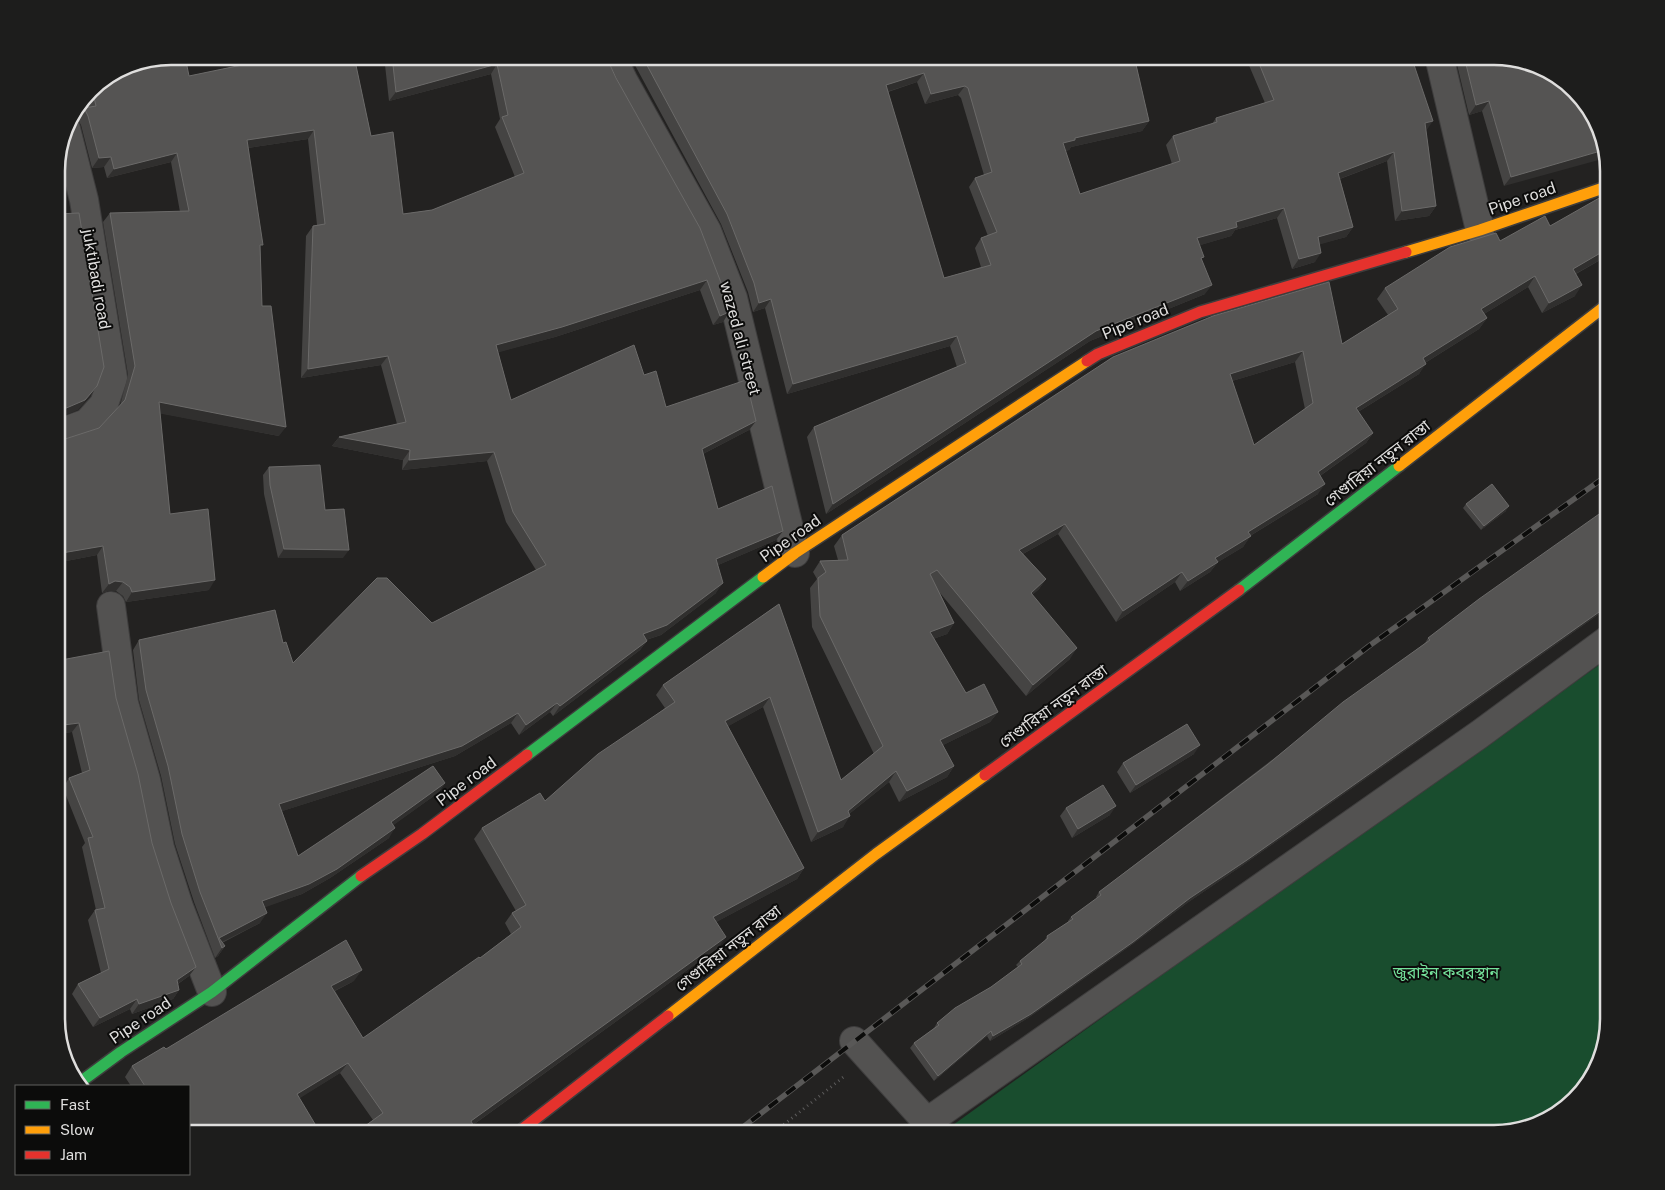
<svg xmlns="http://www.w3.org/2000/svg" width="1665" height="1190" font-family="'Public Sans','Noto Sans Bengali',sans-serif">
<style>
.green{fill:#194d2e}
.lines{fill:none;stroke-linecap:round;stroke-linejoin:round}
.street-casing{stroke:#3e3d3d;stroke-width:30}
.fast-casing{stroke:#3e3d3d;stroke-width:14}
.slow-casing{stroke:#3e3d3d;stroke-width:14}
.jam-casing{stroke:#3e3d3d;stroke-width:14}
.path{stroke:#5c5b5b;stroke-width:3;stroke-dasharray:1 4;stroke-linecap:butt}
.street{stroke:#535251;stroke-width:28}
.fast{stroke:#30b455;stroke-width:11}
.slow{stroke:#ff9f0a;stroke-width:11}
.jam{stroke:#e5322d;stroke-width:11}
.rail-casing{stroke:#595857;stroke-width:5.5}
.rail{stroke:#0c0c0b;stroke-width:4;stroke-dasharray:11;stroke-linecap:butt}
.wall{fill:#454443;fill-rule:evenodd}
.shaded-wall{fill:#302f2e}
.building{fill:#555453;stroke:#6b6a69;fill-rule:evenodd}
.labels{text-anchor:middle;stroke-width:4;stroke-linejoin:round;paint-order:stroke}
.street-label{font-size:16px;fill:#dfdedd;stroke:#0c0c0b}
.park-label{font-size:16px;fill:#75e39c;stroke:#0c0c0b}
.rim{fill:none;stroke:#dfdedd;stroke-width:2.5}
</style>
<rect width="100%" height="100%" fill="#232221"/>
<!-- green -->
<path class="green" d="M1609 658V1019L1585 1089 1545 1122 1494 1134H955L953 1125 1263 902Z"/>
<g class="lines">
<!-- street casing -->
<g class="street-casing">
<path id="street" d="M612 56 623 80 707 231 733 298 795 553
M1439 56 1480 230
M57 434 87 423 104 404 113 378 84 200 66 129
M111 606 124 703 146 780 160 848 179 907 212 992
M854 1041 927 1122 932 1134
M927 1122 1480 734 1609 639"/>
</g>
<!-- fast casing -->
<g class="fast-casing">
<path id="fast" d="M1239 590 1399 466
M527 755 763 577
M79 1083 121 1052 212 992 361 876"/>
</g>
<!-- slow casing -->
<g class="slow-casing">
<path id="slow" d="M1406 252 1480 230 1609 186
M1399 466 1609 303
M763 577 795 553 1087 361
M668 1016 876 854 985 775"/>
</g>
<!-- jam casing -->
<g class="jam-casing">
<path id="jam" d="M1087 361 1098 354 1200 312 1406 252
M985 775 1239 590
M361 876 422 834 527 755
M516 1134 668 1016"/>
</g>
<!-- path -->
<path class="path" d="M772 1134 846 1075"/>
<!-- street -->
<use href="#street" class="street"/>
<!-- fast -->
<use href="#fast" class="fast"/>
<!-- slow -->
<use href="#slow" class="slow"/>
<!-- jam -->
<use href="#jam" class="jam"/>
<!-- rail casing -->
<g class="rail-casing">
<path id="rail" d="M734 1134 1369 646 1609 474"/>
</g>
<!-- rail -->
<use href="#rail" class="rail"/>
</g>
<!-- wall -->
<path class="wall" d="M250 56H354L371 136 403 214 432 210 515 177 495 127 500 119 491 74 389 101 384 56H606L729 312 723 322 713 325 700 290 555 337 498 352 511 400 644 375 666 407 756 421 749 430 703 454 718 509 783 531 776 540 718 565 716 593 661 635 646 640 647 641 640 650 553 716 550 712 519 735 511 723 455 756 282 811 298 856 445 783 438 793 393 825 389 838 330 878 302 894 264 907 260 923 222 943 225 946 218 956 215 958 194 902 175 844 161 776 139 700 133 650 139 640 283 643 293 663 432 623 536 570 506 522 487 461 402 470 403 460 332 446 339 437 397 424 381 365 301 378 306 236 313 226 317 225 308 139 248 148 260 248 262 306 279 436 160 413 170 514 209 590 126 602 123 596 116 591H108L102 593 97 555 56 563 57 438 62 440 99 428 120 406 128 375 103 222 110 213 180 212 171 162 107 178 104 167 92 168 81 125 77 118 84 108H87L85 98 95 85 189 76 237 66 241 60 250 59Z
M630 56H1134L1149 121 1142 131 1071 147 1069 150 1065 151 1080 194 1172 164 1166 145 1173 136 1212 124 1216 118 1265 103 1245 56H1411L1426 130 1436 206 1429 216 1395 221 1387 161 1340 179 1353 227 1346 237 1319 244 1315 262 1292 269 1277 218 1235 230 1231 236 1200 245 1205 294 1090 341 826 514 807 437 814 427 957 367 950 346 787 394 765 308 753 312 748 292 721 224ZM917 82 925 104 958 95 961 98 984 175 975 178 969 187 988 236 981 238 975 248 981 267 944 278 888 92Z
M1455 56H1494L1597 120 1504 186 1482 111 1469 115Z
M1609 195V255L1576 274 1575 296 1542 313 1528 287 1484 314 1487 318 1479 329 1425 363 1419 374 1358 412 1373 433 1366 443 1320 476 1318 494 1250 536 1243 547 1218 562 1210 572 1180 591 1175 582 1116 622 1058 534 1023 554 1046 579 1039 589 1032 595 1070 659 1026 696 940 593 954 623 947 634 933 639 966 693 998 712 990 722 943 745 954 766 947 777 899 802 889 782 849 814 843 827 811 842 763 707 728 726 804 868 797 879 716 922 719 947 473 1125 474 1127 469 1134H354L373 1120 340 1073 299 1098 189 1086H131L125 1077 132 1066 166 1049 354 981 335 991 363 1038 480 958 511 934 505 923 512 913 516 911 474 839 482 828 545 801 665 708 656 695 663 685 779 604 841 780 874 754 812 627 810 588 817 579 813 572 820 561 838 560 834 546 842 535 1113 357 1342 344 1388 315 1377 299 1385 288 1500 241 1550 226ZM1295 362 1305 409 1254 445 1232 381Z
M269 467 325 510 343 558H278L264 494 263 475Z
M1466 504 1506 511 1481 530 1463 508Z
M1609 507V607L1243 865 1187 903 1130 946 1028 1018 990 1041 987 1036 934 1081 910 1048 914 1043 934 1028 937 1023 991 987 1018 967 1016 965 1020 961 1044 942 1047 936 1068 922V921L1071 917 1097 898 1096 897 1099 892 1425 643 1428 638Z
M116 698 152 843 189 976 178 984 179 990 173 999 132 1014 130 1009 93 1027 72 994 78 984 101 973 88 920 95 910H96L82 847 85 843 63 788 69 778 82 773 72 732 56 734Z
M1194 754 1130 793 1117 772 1123 763Z
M1066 808 1110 815 1072 838 1060 816Z"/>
<!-- shaded-wall -->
<path class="shaded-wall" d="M497 64 491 74 389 101 396 92Z
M924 73 917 82 880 94 886 85Z
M965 86 958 95 925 104 931 94Z
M1489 101 1482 111 1469 115 1476 105Z
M1149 121 1142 131 1071 147 1069 150 1056 153 1063 143 1075 138Z
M1433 121 1426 131 1425 123Z
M314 130 308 139 240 149 247 140Z
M1604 150 1606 158 1504 186 1511 177Z
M1394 152 1387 161 1331 182 1338 173Z
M177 153 171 162 107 178 114 169Z
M111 157 104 167 92 168 99 158Z
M66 162 60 171H57V163Z
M1436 206 1429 216 1395 221 1402 211Z
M1284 208 1277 218 1235 230 1231 236 1191 248 1197 238 1236 222Z
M1353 227 1346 237 1311 247 1318 237Z
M1609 248V255L1566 279 1573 269Z
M1321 253 1315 262 1292 269 1299 259Z
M1535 276 1528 287 1474 320 1481 309Z
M707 280 700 290 555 337 489 355 496 345Z
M1212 285 1205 294 1090 341 826 514 833 504 1096 331Z
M1582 285 1575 296 1542 313 1549 303Z
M771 299 765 308 753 312 759 303Z
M729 312 723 322 713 325 720 316Z
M1487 318 1479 329 1415 369 1423 358Z
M957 336 950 346 787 394 793 384Z
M1303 351 1295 362 1222 384 1230 374Z
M388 356 381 365 301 378 308 369Z
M1426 364 1419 374 1348 418 1356 408Z
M97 386 90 396 78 410 57 419V412Z
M159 402 286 427 279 436 152 412Z
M756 421 749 430 695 458 702 449Z
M1373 433 1366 443 1311 482 1318 472Z
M339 437 410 450 403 460 332 446Z
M494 452 487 461 402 470 409 460Z
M1325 484 1318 494 1240 542 1248 532Z
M1509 506 1506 511 1481 530 1484 526Z
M1065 524 1058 534 1012 560 1019 550Z
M783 531 776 540 709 569 716 559Z
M1251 536 1243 547 1218 562 1210 572 1180 591 1188 581 1215 558Z
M103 546 97 555 56 563V554Z
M284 549 349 550 343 558H278Z
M1182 572 1175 582 1116 622 1123 611Z
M1046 579 1039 589 1023 603 1031 593Z
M215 580 209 590 126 602 132 592Z
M115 581 123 582 116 591H108L102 593 109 584Z
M723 583 716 593 661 635 636 643 643 634Z
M1609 605V607L1243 865 1187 903 1130 946 1028 1018 990 1041 993 1036Z
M954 623 947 634 922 643 930 632Z
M647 641 640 650 553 716 560 706Z
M1077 648 1070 659 1026 696 1033 685Z
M770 697 763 707 718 732 725 721Z
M557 703 550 712 519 735 526 725Z
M998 712 990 722 933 750 940 740Z
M518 713 511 723 455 756 273 814 279 804Z
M79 723 72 732 56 734V726Z
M1200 745 1194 754 1130 793 1136 785Z
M954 766 947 777 899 802 907 791Z
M896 771 889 782 840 821 848 811Z
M445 783 438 793 384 832 391 822Z
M1116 806 1110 815 1072 838 1078 829Z
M850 816 843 827 811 842 818 832Z
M395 828 389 838 330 878 302 894 255 911 262 901Z
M804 868 797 879 705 928 713 917Z
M267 913 260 923 220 943 219 938Z
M726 937 719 947 463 1132 471 1121Z
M225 946 218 956 215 958 222 948Z
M196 967 189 976 170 989 177 980Z
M362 970 354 981 324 996 331 986Z
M179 990 173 999 132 1014 139 1004Z
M137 999 130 1009 93 1027 100 1018Z
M991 1031 987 1036 934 1081 938 1076Z
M348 1063 340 1073 289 1105 297 1094Z
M474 1127 469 1134H464Z"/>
<!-- building -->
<path class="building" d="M171 56H185L189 76 242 65 241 60 258 57V56H354L371 136 393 132 403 214 432 210 524 173 502 117 508 115 497 64 396 92 392 56H606L616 78 700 228 725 293 729 312 720 316 707 280 562 327 496 345 511 400 634 345 644 375 656 371 666 407 746 380 756 421 702 449 718 509 772 486 783 531 716 559 723 583 667 625 643 634 647 641 560 706 557 703 526 725 518 713 462 746 279 804 298 856 433 766 445 783 391 822 395 828 337 869 309 884 262 901 267 913 219 938 225 946 222 948 200 892 182 834 168 766 146 690 139 640 275 610 283 643 286 642 293 663 377 578H387L432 623 546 565 513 512 494 452 409 460 410 450 339 437 406 422 388 356 308 369 313 226 325 224 314 130 247 140 263 245H260L262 306H271L286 427 159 402 170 514 208 509 215 580 132 592 130 587 123 582 115 581 109 584 103 546 56 554 57 438 62 440 99 428 125 400 135 366 110 213 189 211 177 153 114 169 111 157 99 158 88 116 84 108 96 106 92 89 95 85 127 65Z
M642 56H1134L1149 121 1075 138V140L1063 143 1080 194 1180 161 1173 136 1217 122 1216 118 1274 100 1256 56H1411L1433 121 1425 123 1436 206 1402 211 1394 152 1338 173 1353 227 1318 237 1321 253 1299 259 1284 208 1236 222 1237 227 1197 238 1204 257 1201 258 1212 285 1096 331 833 504 814 427 966 363 957 336 793 384 771 299 759 303 754 283 727 214ZM924 73 931 94 965 86 968 88 992 172 975 178 997 232 981 238 991 265 944 278 886 85Z
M1464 56H1494L1564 80 1597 120 1604 150 1511 177 1489 101 1476 105Z
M62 144 66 162 57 163Z
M1609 195V248L1573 269 1582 285 1549 303 1535 276 1481 309 1487 318 1423 358 1426 364 1356 408 1373 433 1318 472 1325 484 1248 532 1251 536 1215 558 1218 562 1188 581 1182 572 1123 611 1065 524 1019 550 1046 579 1031 593 1077 648 1033 685 937 570 930 574 954 623 930 632 966 693 984 684 998 712 940 740 954 766 907 791 896 771 848 811 850 816 818 832 770 697 725 721 804 868 713 917 726 937 471 1121 474 1127 464 1134H354L383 1113 348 1063 297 1094 321 1134H189V1086H145L132 1066 164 1047 166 1049 346 940 362 970 331 986 363 1038 479 957 480 958 521 927 512 913 526 905 482 828 540 793 545 801 598 754 675 702 663 685 779 604 841 780 883 746 820 616 818 578 826 572 820 561 848 560 842 535 1113 357 1213 316 1329 282 1342 344 1398 309 1385 288 1450 247 1496 233 1500 241 1545 216 1550 226 1601 197ZM1303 351 1313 403 1254 445 1230 374Z
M79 213 104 367 97 386 85 400 57 412V214Z
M320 465 325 510 344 509 349 550 284 549 270 485 269 467Z
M1492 484 1509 506 1484 526 1466 504Z
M1609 507V605L1247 860 1190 898 1133 942 1031 1014 993 1036 991 1031 938 1076 914 1043 939 1025 937 1023 955 1008 991 987 1022 964 1020 961 1048 938 1047 936 1073 919 1071 917 1101 895 1099 892 1267 765 1343 702 1430 640 1428 638 1479 599Z
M109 651 116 698 138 774 152 843 171 903 196 967 177 980 179 990 139 1004 137 999 100 1018 78 984 109 969 95 910 105 908 88 838 93 837 69 778 90 770 79 723 56 726V661Z
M1187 724 1200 745 1136 785 1123 763Z
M1103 785 1116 806 1078 829 1066 808Z"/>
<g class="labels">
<!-- street labels -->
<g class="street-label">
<text transform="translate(1522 198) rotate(-19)" y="6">Pipe road</text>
<text transform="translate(97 279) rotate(80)" y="6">juktibadi road</text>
<text transform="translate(1135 321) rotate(-22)" y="6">Pipe road</text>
<text transform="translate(741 338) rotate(75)" y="6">wazed ali street</text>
<text transform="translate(1377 463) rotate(-38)" y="6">গেণ্ডারিয়া নতুন রাস্তা</text>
<text transform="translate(790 538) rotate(-35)" y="6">Pipe road</text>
<text transform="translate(1053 706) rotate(-36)" y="6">গেণ্ডারিয়া নতুন রাস্তা</text>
<text transform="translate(466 781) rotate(-37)" y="6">Pipe road</text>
<text transform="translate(728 948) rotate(-38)" y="6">গেণ্ডারিয়া নতুন রাস্তা</text>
<text transform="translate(140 1020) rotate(-34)" y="6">Pipe road</text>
</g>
<!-- park labels -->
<g class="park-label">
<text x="1446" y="978">জুরাইন কবরস্থান</text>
</g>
</g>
<!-- crop -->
<path d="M0 0H1665V1190H0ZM171 65H1494A106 106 0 0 1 1600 171V1019A106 106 0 0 1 1494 1125H171A106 106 0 0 1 65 1019V171A106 106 0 0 1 171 65Z" fill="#1d1d1c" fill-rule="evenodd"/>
<path class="rim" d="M171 65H1494A106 106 0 0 1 1600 171V1019A106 106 0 0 1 1494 1125H171A106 106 0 0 1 65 1019V171A106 106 0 0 1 171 65Z"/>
<!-- legend -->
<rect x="15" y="1085" width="175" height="90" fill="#0c0c0b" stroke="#60605f"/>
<rect x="25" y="1101" width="25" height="8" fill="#30b455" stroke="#60605f"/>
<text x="60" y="1110" font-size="15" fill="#dfdedd">Fast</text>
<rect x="25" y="1126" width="25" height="8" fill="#ff9f0a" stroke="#60605f"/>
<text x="60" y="1135" font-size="15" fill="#dfdedd">Slow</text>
<rect x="25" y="1151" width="25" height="8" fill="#e5322d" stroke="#60605f"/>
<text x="60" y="1160" font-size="15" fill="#dfdedd">Jam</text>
</svg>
